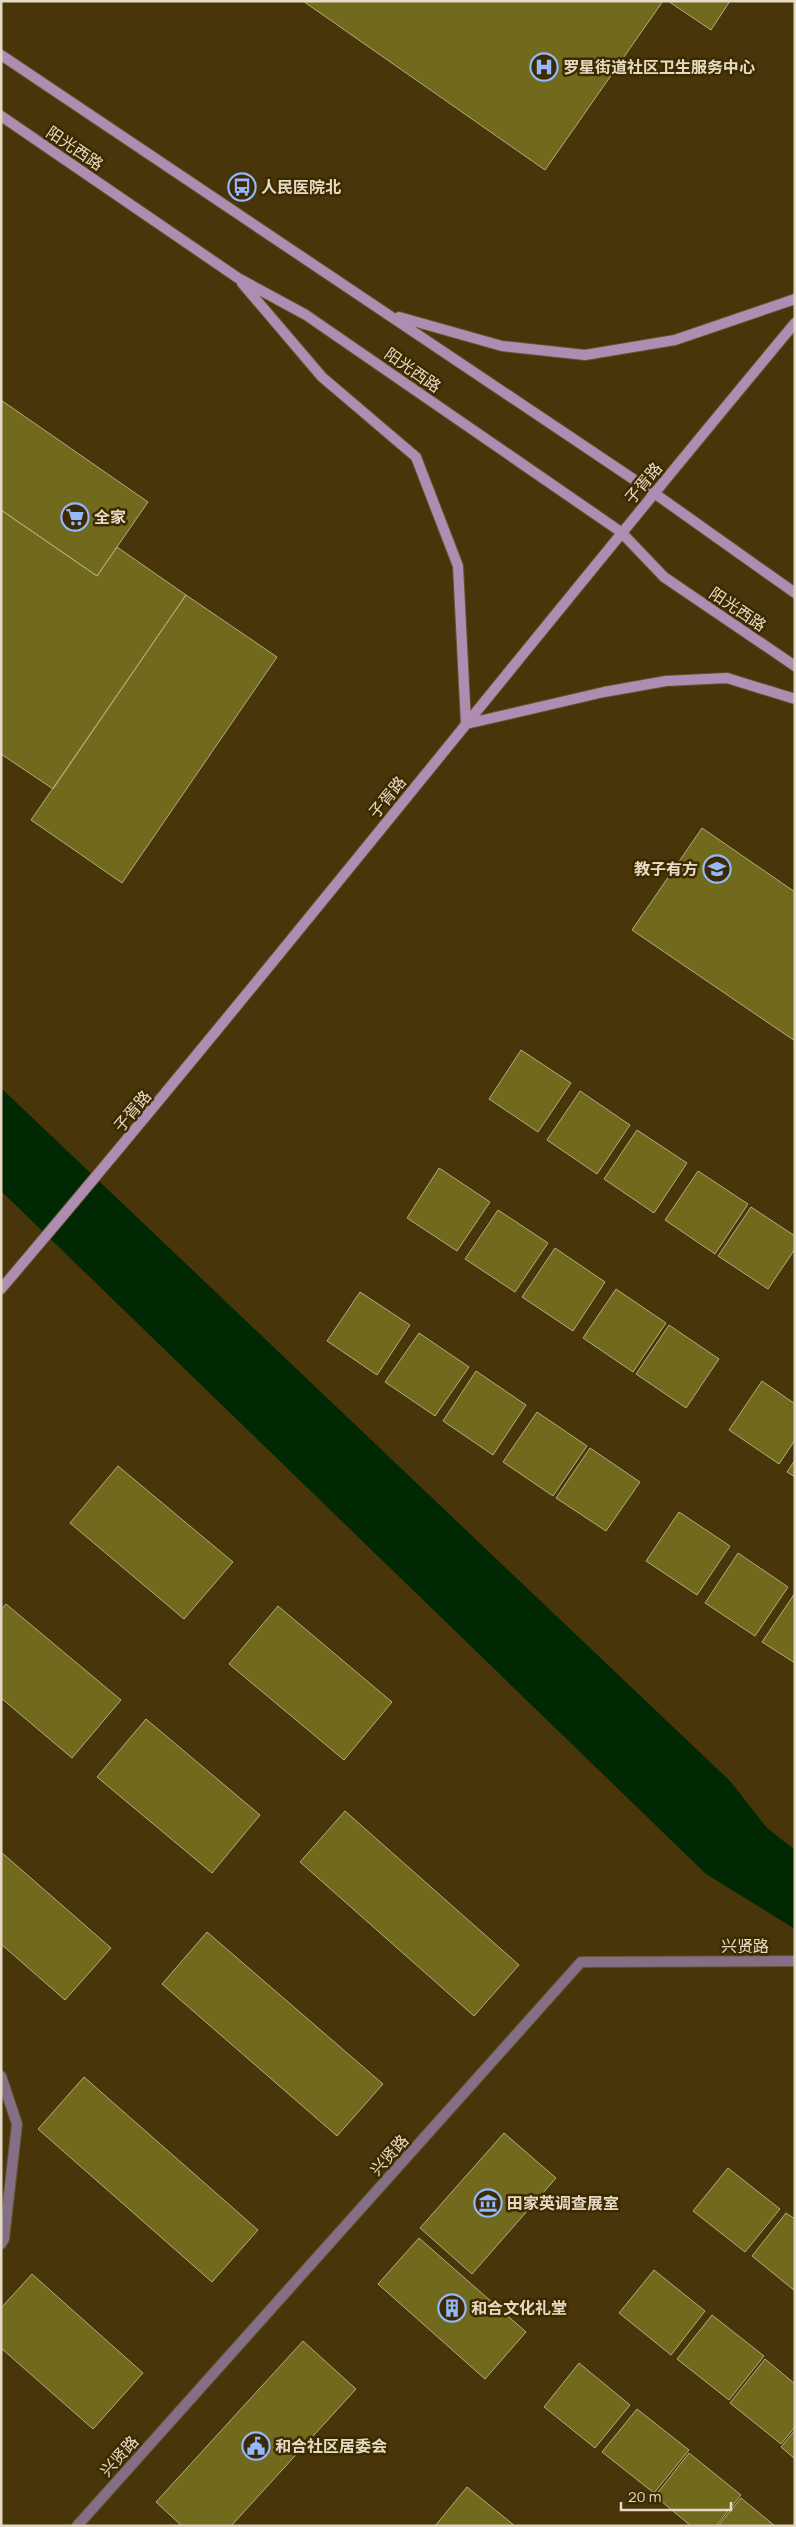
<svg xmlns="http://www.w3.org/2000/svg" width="796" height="2527" font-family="Manrope,'Noto Sans SC',sans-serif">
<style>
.water{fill:#002803}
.building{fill:#716a1c;stroke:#b1ae7f}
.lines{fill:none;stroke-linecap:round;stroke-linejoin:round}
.lane-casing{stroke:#64532b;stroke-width:12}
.street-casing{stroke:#64532b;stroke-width:12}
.secondary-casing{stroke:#64532b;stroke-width:12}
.lane{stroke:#846f86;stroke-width:10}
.street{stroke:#846f86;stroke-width:10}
.secondary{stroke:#af8db2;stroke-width:10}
.labels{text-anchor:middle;stroke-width:5;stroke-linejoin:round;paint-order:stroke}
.poi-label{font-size:16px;font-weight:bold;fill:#e5dac4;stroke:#3d2b00;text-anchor:start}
.street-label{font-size:16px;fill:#e5dac4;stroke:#3d2b00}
</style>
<rect width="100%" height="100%" fill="#483509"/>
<!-- water -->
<path class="water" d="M1 1088 731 1782 767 1828 795 1850V1929L706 1874 1 1191Z"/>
<!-- building -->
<path class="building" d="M303 1H663L545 170Z
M668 1H730L711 30Z
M1 400 148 502 97 576 1 510Z
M1 510 97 576 117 547 186 595 53 789 1 754Z
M186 595 277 657 122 883 31 820Z
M702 828 795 892V1041L632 930Z
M521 1050 571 1083 538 1132 489 1099Z
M580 1091 630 1125 597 1174 547 1140Z
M637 1130 687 1163 654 1213 604 1179Z
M439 1168 490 1202 457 1251 407 1218Z
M698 1171 748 1204 715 1254 665 1220Z
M751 1207 795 1236V1249L768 1289 718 1256Z
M498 1210 548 1243 515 1292 465 1259Z
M555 1248 605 1282 573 1331 522 1297Z
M616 1289 666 1323 633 1372 583 1338Z
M360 1292 410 1325 377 1375 327 1341Z
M669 1325 719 1359 686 1408 636 1374Z
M419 1333 469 1367 435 1416 385 1382Z
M476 1371 526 1405 493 1455 443 1421Z
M762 1381 795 1404V1440L779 1464 729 1430Z
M537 1412 587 1446 553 1496 503 1462Z
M590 1448 640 1482 606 1531 556 1498Z
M795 1460V1477L787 1472Z
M118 1466 233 1562 184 1619 70 1523Z
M679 1512 730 1546 697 1595 646 1561Z
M738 1553 788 1587 755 1636 705 1603Z
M795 1593V1663L762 1642Z
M6 1604 121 1700 72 1758 1 1698V1610Z
M278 1606 392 1702 344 1760 229 1664Z
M146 1719 260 1815 212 1873 97 1777Z
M345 1811 519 1965 474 2016 300 1862Z
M1 1852 111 1948 65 2000 1 1944Z
M207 1932 383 2084 337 2136 162 1984Z
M84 2077 258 2230 212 2282 38 2129Z
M504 2133 556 2178 472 2274 420 2228Z
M728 2168 780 2209 745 2252 693 2211Z
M786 2213 795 2219V2291L752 2256Z
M419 2238 526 2332 485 2379 378 2284Z
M654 2270 705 2311 671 2355 619 2313Z
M32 2274 143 2373 93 2429 1 2348V2308Z
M712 2315 764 2356 729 2400 677 2359Z
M303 2341 356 2389 231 2526H182L156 2502Z
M765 2359 795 2384V2427L781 2444 730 2403Z
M579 2363 630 2405 595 2448 544 2407Z
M637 2409 689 2450 654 2493 602 2452Z
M795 2430V2459L781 2447Z
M689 2453 741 2495 716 2526H691L655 2496Z
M467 2487 515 2526H435Z
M741 2498 775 2526H718Z"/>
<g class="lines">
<!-- lane casing -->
<g class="lane-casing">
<path id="lane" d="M1 2076 17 2124 4 2239 1 2244"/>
</g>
<!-- street casing -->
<g class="street-casing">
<path id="street" d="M77 2526 581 1962 795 1961"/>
</g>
<!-- secondary casing -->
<g class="secondary-casing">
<path id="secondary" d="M1 55 654 493 795 593
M1 116 238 278 306 315 621 532 664 577 795 666
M242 283 322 377 416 457 458 566 466 724
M399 317 502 346 585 355 675 340 795 299
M466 724 604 692 666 681 727 678 795 699
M1 1289C271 971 528 643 795 323"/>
</g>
<!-- lane -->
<use href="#lane" class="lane"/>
<!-- street -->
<use href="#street" class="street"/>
<!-- secondary -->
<use href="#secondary" class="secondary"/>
</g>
<!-- icons -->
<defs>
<g id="hospital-ring" transform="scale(1.4375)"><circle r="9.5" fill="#3d2b00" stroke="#94b7fd" stroke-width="1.5"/><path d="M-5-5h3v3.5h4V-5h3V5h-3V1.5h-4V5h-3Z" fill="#94b7fd"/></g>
<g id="bus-ring" transform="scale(1.4375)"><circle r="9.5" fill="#3d2b00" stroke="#94b7fd" stroke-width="1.5"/><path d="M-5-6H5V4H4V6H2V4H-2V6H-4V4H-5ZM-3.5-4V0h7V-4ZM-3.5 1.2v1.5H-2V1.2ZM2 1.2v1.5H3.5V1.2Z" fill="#94b7fd"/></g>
<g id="supermarket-ring" transform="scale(1.4375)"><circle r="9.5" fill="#3d2b00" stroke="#94b7fd" stroke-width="1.5"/><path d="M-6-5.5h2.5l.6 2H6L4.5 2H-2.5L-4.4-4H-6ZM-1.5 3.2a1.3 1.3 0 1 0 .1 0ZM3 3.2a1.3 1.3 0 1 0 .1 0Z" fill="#94b7fd"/></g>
<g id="school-ring" transform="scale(1.4375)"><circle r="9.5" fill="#3d2b00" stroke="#94b7fd" stroke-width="1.5"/><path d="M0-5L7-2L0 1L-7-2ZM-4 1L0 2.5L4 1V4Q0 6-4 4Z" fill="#94b7fd"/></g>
<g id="museum-ring" transform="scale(1.4375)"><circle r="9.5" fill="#3d2b00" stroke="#94b7fd" stroke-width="1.5"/><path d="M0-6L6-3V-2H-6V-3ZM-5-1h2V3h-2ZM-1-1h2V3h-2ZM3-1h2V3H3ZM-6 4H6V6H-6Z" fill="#94b7fd"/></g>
<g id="building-ring" transform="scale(1.4375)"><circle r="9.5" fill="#3d2b00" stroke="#94b7fd" stroke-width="1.5"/><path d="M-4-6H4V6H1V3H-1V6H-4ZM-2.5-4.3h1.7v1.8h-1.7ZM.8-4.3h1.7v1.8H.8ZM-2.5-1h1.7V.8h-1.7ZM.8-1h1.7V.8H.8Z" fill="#94b7fd"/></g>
<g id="civic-ring" transform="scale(1.4375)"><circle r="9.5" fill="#3d2b00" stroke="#94b7fd" stroke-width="1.5"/><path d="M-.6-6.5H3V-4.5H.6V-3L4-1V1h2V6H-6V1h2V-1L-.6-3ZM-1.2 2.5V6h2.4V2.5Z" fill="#94b7fd"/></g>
</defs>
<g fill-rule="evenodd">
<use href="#hospital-ring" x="544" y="67"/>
<use href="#bus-ring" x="242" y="187"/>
<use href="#supermarket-ring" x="75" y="517"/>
<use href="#school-ring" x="717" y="869"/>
<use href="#museum-ring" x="488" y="2203"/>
<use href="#building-ring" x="452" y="2308"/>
<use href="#civic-ring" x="256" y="2446"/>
</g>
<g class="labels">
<!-- poi labels -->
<g class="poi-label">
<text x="563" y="73">罗星街道社区卫生服务中心</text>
<text x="261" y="193">人民医院北</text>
<text x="94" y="523">全家</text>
<text x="698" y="875" text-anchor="end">教子有方</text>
<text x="507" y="2209">田家英调查展室</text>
<text x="471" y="2314">和合文化礼堂</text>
<text x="275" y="2452">和合社区居委会</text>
</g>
<!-- street labels -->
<g class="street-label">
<text transform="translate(75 148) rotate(34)" y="6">阳光西路</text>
<text transform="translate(413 370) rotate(35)" y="6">阳光西路</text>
<text transform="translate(643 483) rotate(-50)" y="6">子胥路</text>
<text transform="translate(738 609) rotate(34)" y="6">阳光西路</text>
<text transform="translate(387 797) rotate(-51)" y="6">子胥路</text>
<text transform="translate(132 1111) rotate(-50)" y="6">子胥路</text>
<text x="745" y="1952">兴贤路</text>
<text transform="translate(389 2155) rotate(-48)" y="6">兴贤路</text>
<text transform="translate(119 2456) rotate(-48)" y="6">兴贤路</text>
</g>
</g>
<!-- border -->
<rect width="796" height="2527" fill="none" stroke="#e5dac4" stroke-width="5"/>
<!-- scale -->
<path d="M621 2502v8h110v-8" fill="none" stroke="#e5dac4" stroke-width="2.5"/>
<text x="628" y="2502" font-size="15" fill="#e5dac4" stroke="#3d2b00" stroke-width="4" paint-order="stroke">20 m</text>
</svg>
